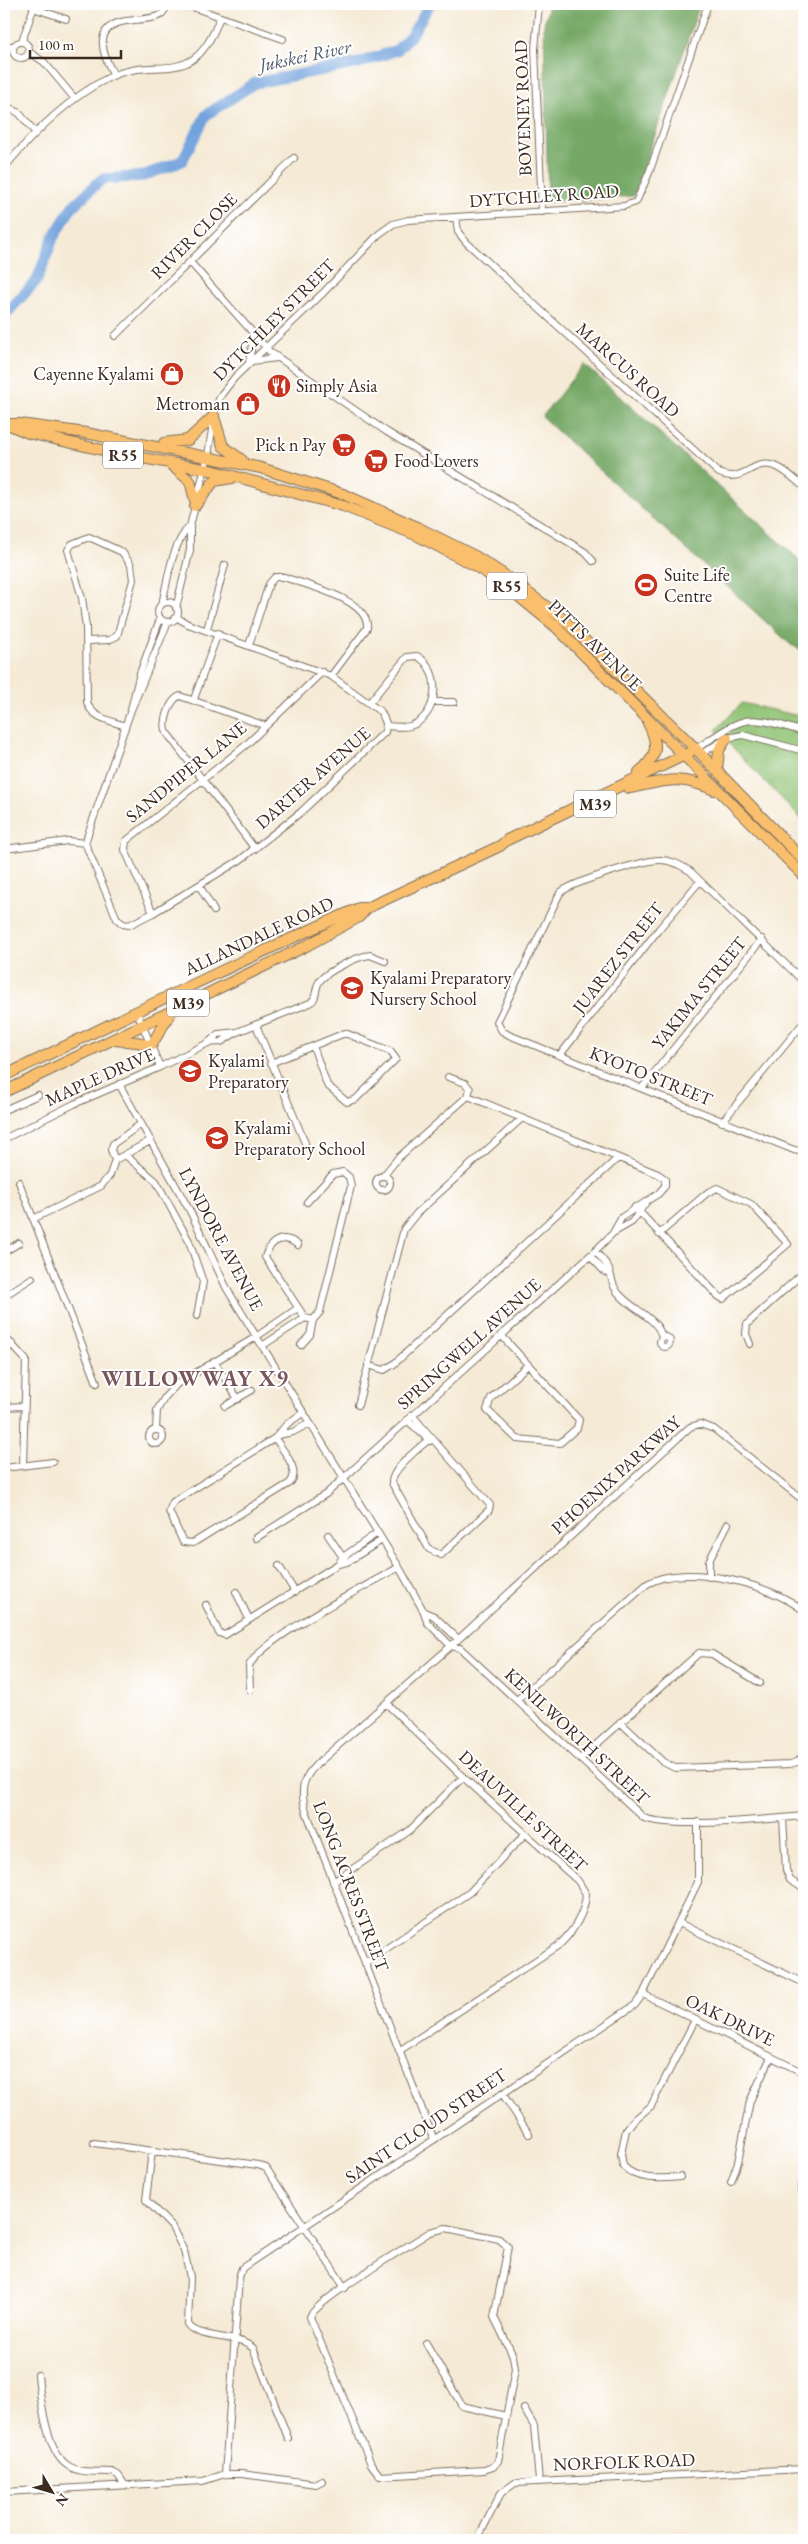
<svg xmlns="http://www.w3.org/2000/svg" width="808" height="2544" font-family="'EB Garamond',serif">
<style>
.green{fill:#90c273;stroke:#667648}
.forest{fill:#74a865;stroke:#586942}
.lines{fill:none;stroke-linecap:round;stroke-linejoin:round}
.river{stroke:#73a3dd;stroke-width:11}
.minor-casing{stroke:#7c6d5e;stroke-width:8}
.primary-casing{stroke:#7c6d5e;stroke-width:12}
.minor{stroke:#fff;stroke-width:6}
.primary{stroke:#f9bf6d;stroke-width:10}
.labels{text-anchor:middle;stroke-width:4;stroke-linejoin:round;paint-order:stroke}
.shield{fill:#fff;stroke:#766a62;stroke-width:1}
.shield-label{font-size:16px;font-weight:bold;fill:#3b2a1e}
.street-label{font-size:18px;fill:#3b2a1e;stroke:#fff}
.poi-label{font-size:18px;fill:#3b2a1e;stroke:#fff;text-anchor:start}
.water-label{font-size:19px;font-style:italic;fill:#515a6a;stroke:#fff}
.district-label{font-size:22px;font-weight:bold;letter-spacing:1px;fill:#78585d;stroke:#fff}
</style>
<rect width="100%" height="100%" fill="#fff"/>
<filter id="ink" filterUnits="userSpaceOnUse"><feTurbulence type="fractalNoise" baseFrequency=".02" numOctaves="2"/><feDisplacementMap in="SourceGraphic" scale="10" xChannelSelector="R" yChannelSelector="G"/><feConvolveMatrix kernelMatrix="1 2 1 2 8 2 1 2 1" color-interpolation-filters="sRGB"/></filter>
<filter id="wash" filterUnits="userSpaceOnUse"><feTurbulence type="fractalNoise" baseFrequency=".0096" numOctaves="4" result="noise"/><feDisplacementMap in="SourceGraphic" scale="20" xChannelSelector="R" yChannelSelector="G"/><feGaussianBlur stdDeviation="1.12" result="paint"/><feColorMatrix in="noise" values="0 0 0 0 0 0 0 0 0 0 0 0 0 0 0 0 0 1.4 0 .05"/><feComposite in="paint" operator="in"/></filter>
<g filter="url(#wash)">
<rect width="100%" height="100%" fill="#f5ead5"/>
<!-- green -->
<path class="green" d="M742 703 804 717V822L716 730Z"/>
<!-- forest -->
<path class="forest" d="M549 4H700L634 196 548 202 544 25Z
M584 364 804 564V651L791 645 542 417Z"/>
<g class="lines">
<!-- river -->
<path class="river" d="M4 316 37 280 53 238 72 207 102 179 143 176 182 161 206 115 255 83 359 63 397 50 412 34 430 4"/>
</g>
</g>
<g filter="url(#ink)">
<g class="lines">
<!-- minor casing -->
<g class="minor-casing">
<path id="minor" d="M184 4 283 39
M539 4 535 49 542 212
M33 8 66 19
M22 41 35 4
M13 50a8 8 0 1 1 16 0a8 8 0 1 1-16 0Z
M4 46H14
M29 52 44 62 75 99
M114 75C102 55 92 26 126 21 138 19 150 20 161 15L169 4
M4 105 19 113 35 132
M4 168C33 133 67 99 108 78 158 53 193 93 220 17
M456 217 458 232 466 242 719 473C742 484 751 461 771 465 783 467 795 480 804 487
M190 262 270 352 387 432 585 552 593 561
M115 336 294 158
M249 361 254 334
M252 361 277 358
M158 612a10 10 0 1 1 20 0a10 10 0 1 1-20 0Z
M162 604C168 580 171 545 190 526
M176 608 190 550V526L208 456 215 409 221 395 235 377 323 293 379 234 393 224 408 220 624 206 636 202 649 173 708 4
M207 629 225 565
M88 641 109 640 117 636 133 580 131 565 122 552 89 537 72 544 68 550 82 598 86 627 87 702C91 718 112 721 125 726
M249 645 269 584 275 577H284C305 585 370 599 367 628L331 676
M194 699 218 633
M433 702H454
M369 703 407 657 417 656C443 670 439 717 410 726 403 728 393 726 386 726
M131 709 140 673 160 619
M696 749C748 714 744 714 804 732
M701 754 727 738 743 735 804 751
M85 843 117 919 123 924 129 925 153 913 240 860 301 812 385 732 386 723 381 712 331 676 188 624 176 617
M85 843 131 710 168 622
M4 849 68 841 85 843
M255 849 167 733C162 723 170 699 180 696L266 726
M199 885 214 911
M153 913 125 850 126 841 246 745 322 672
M804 982 690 871C681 866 672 860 661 860 646 859 570 883 560 893L497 1022 502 1031 509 1035 794 1150 804 1152
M136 1010 160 1067
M256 1025 305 1143
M208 1043 221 1042 237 1032 310 1003C318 998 314 990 319 982 325 972 358 956 370 955L385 961
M560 1055 659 929 700 881
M271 1063 345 1033 390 1051 396 1059 356 1099 347 1102 327 1085 313 1046
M119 1084 191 1213 227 1289 399 1567 424 1612 427 1622 451 1646 460 1648 644 1818C675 1829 768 1819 804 1816
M642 1088 762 939
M4 1110 38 1095
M722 1122 804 1022
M4 1139 74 1104 160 1067 208 1043 218 1034 237 1032
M125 1155 156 1181 189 1241 203 1282 197 1316
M115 1160 150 1141
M384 1175 398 1158 468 1096 470 1089 465 1083 448 1077
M376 1183a7 7 0 1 1 14 0a7 7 0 1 1-14 0Z
M19 1182 97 1383
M635 1207 718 1296 723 1299 788 1244 751 1204 717 1188 707 1193 659 1234
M33 1219 101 1186 110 1175 115 1160 111 1150 113 1144 141 1124
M613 1233 632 1222 647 1201
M298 1245C285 1234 270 1239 265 1257L305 1318 313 1320 320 1312 351 1186 349 1177 343 1172 333 1174 307 1202
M595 1251C600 1257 607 1263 609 1270 613 1281 612 1288 622 1297 633 1309 660 1320 662 1338
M4 1252 19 1243
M590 1256 605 1272 610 1274
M4 1296 32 1278
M501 1335 579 1420 577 1428 560 1443 517 1439 487 1410 491 1398 528 1365
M4 1336 26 1360 23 1465
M660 1342a5 5 0 1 1 10 0a5 5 0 1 1-10 0Z
M750 1344 746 1334 747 1324 804 1272
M301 1345 310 1335 313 1320
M262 1346 305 1318
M4 1353 12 1344
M214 1361 238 1399
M368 1365 384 1370 394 1364 618 1158
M358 1405 404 1229 417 1213 521 1119
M225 1406 252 1390
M4 1407 24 1406
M412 1415 490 1505 489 1510 441 1555 429 1549 392 1483C391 1469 421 1446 432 1437
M407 1420 430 1441
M149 1437a7 7 0 1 1 14 0a7 7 0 1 1-14 0Z
M156 1430 157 1410 165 1397 177 1384 256 1337 298 1308
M278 1435 293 1432 310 1423
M275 1438C283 1451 301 1470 290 1483L193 1543 183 1542 169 1511 173 1502 275 1438 287 1424 304 1412
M4 1468 53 1462
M328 1535 344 1559
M256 1538 326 1494 595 1251 613 1233 622 1217 658 1194 665 1186V1179L658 1174 468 1096
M338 1564 343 1557 377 1533
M279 1566 295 1592
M709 1577V1561L728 1524
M236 1592 249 1619
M206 1605 219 1633 225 1635 338 1564 347 1562 382 1540
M424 1612 434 1616 458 1639
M250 1690 249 1666C262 1638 369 1585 399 1567
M517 1700 647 1584C684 1562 772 1584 804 1611
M386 1703 463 1777 578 1881 586 1894C585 1913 573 1932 559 1945L399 2051
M620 1722 663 1762 675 1768 790 1764 797 1762 804 1756
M580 1759 699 1653 712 1654 760 1683
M783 1818 786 1870 790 1880 804 1889
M333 1882 409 1831 463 1777
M679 1923 804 1983
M365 1963 470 1892 525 1834
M643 1994 804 2073
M502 2093 529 2134
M434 2140 306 1811C300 1791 302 1778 317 1764L451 1646 690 1427 700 1424 714 1429 804 1501
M94 2143 258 2165 266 2168 345 2288
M152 2151 146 2200 172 2227 184 2251 190 2277 188 2324C198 2340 237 2334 253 2348L288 2438
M804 2173 802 2189 804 2197
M680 2177C662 2179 637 2181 623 2166L621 2154 626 2130 633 2121 651 2106 695 2020
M731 2182 738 2162 750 2101 771 2057
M446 2228 499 2239 508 2247 494 2317 513 2356 515 2369 498 2461 493 2467 484 2470 380 2476 371 2464 310 2317C316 2300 410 2245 430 2232Z
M426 2343 462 2406 506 2416
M38 2375C40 2398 47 2452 67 2465 79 2474 99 2471 112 2472L118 2475 124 2484
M524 2409 534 2426 539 2481
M225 2474 239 2278 242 2268 635 2005 643 1994 698 1882V1822
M4 2492 203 2481 225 2474H242L316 2484 322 2481
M477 2540 501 2493 515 2483 804 2469"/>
</g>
<!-- primary casing -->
<g class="primary-casing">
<path id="primary" d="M214 417 223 446 242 460
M4 424H20L86 433 261 468 343 494 415 526 475 556 503 574 563 619 696 749 804 861
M12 426 28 433 120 454 215 471 343 506 416 535 470 563 501 582 556 627 804 876
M164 443 188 440 214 416
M171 465 190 481 196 504
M195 506 214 481 232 478
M717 771 719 750 727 738
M639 772C658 757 659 744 648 723
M629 788C666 781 678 774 714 790
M114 1040 137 1042 151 1046 171 1012
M4 1076C121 1019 239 961 359 908H367L500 846 507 840 689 753
M4 1092 306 946 359 917 367 908"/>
</g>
<!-- minor -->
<use href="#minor" class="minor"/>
<!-- primary -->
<use href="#primary" class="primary"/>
</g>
</g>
<!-- icons -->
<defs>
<g id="shop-disc" transform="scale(1.25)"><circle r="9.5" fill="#c8321e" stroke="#fff"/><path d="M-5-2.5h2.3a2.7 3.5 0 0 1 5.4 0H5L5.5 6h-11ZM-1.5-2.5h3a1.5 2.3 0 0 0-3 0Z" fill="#fff"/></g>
<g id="restaurant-disc" transform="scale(1.25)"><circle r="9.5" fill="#c8321e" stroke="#fff"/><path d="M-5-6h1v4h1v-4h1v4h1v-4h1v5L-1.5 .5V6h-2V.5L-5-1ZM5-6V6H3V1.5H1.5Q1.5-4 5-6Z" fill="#fff"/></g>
<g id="supermarket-disc" transform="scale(1.25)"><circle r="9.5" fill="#c8321e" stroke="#fff"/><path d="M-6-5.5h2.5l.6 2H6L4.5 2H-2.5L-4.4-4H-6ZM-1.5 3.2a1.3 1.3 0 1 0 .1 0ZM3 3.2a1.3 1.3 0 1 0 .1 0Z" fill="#fff"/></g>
<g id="stadium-disc" transform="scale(1.25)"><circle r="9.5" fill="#c8321e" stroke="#fff"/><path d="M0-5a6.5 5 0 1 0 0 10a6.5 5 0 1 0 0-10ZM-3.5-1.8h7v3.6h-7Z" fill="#fff"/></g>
<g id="school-disc" transform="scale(1.25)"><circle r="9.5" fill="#c8321e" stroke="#fff"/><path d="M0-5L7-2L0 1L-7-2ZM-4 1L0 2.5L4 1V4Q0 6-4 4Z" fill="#fff"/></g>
</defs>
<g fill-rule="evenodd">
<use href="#shop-disc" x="172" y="374"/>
<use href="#restaurant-disc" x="279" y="386"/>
<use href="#shop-disc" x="248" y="404"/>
<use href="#supermarket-disc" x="344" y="445"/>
<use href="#supermarket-disc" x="376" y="461"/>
<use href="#stadium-disc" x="646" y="585"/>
<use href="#school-disc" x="352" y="988"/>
<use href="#school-disc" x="190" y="1071"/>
<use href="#school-disc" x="217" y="1138"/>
</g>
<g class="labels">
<!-- shield labels -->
<g class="shield">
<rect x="103" y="441.5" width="40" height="27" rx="4"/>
<rect x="487" y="572.5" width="40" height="27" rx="4"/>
<rect x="574" y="790.5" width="42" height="27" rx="4"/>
<rect x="167" y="989.5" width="42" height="27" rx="4"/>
</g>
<g class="shield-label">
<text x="123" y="461">R55</text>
<text x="507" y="592">R55</text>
<text x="595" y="810">M39</text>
<text x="188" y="1009">M39</text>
</g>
<!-- street labels -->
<g class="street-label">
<text transform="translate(523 108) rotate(-92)" y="6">BOVENEY ROAD</text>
<text transform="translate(544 196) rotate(-4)" y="6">DYTCHLEY ROAD</text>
<text transform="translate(194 236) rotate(-45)" y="6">RIVER CLOSE</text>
<text transform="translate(274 320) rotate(-45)" y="6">DYTCHLEY STREET</text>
<text transform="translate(628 370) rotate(42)" y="6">MARCUS ROAD</text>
<text transform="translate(595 645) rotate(44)" y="6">PITTS AVENUE</text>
<text transform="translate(186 772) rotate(-39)" y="6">SANDPIPER LANE</text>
<text transform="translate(313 778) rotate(-41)" y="6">DARTER AVENUE</text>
<text transform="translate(259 936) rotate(-25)" y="6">ALLANDALE ROAD</text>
<text transform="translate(618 958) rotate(-52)" y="6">JUAREZ STREET</text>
<text transform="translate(699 993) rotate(-51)" y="6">YAKIMA STREET</text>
<text transform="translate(651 1076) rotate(22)" y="6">KYOTO STREET</text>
<text transform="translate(100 1077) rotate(-24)" y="6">MAPLE DRIVE</text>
<text transform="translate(221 1239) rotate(62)" y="6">LYNDORE AVENUE</text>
<text transform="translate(469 1344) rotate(-42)" y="6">SPRINGWELL AVENUE</text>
<text transform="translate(616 1475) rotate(-42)" y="6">PHOENIX PARKWAY</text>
<text transform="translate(577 1736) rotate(43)" y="6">KENILWORTH STREET</text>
<text transform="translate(523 1811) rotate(43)" y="6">DEAUVILLE STREET</text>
<text transform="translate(351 1886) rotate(69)" y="6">LONG ACRES STREET</text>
<text transform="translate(730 2020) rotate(26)" y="6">OAK DRIVE</text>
<text transform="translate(426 2126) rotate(-34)" y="6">SAINT CLOUD STREET</text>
<text transform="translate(624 2462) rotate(-2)" y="6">NORFOLK ROAD</text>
</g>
<!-- poi labels -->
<g class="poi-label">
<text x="154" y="380" text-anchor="end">Cayenne Kyalami</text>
<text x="296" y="392">Simply Asia</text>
<text x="230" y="410" text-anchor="end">Metroman</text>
<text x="326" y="451" text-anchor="end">Pick n Pay</text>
<text x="394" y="467">Food Lovers</text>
<text x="664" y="581">Suite Life<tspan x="664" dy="21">Centre</tspan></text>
<text x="370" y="984">Kyalami Preparatory<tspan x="370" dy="21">Nursery School</tspan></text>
<text x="208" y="1067">Kyalami<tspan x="208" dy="21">Preparatory</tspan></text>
<text x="234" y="1134">Kyalami<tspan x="234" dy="21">Preparatory School</tspan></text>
</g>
<!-- water labels -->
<g class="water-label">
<text transform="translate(305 55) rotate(-12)" y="7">Jukskei River</text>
</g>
<!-- district labels -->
<g class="district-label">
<text x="195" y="1386">WILLOWWAY X9</text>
</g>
</g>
<!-- margin -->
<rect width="808" height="2544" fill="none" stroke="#fff" stroke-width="20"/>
<!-- north arrow -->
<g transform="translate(52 2492) rotate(128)" stroke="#ffffff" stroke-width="4" paint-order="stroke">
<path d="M0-4L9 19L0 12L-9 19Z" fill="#3b2a1e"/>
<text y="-8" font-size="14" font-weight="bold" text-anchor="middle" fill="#3b2a1e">N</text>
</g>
<!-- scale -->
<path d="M30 50v8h91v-8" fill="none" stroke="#3b2a1e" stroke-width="2.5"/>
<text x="38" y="50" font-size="15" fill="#3b2a1e" stroke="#ffffff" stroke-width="4" paint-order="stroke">100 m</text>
</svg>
